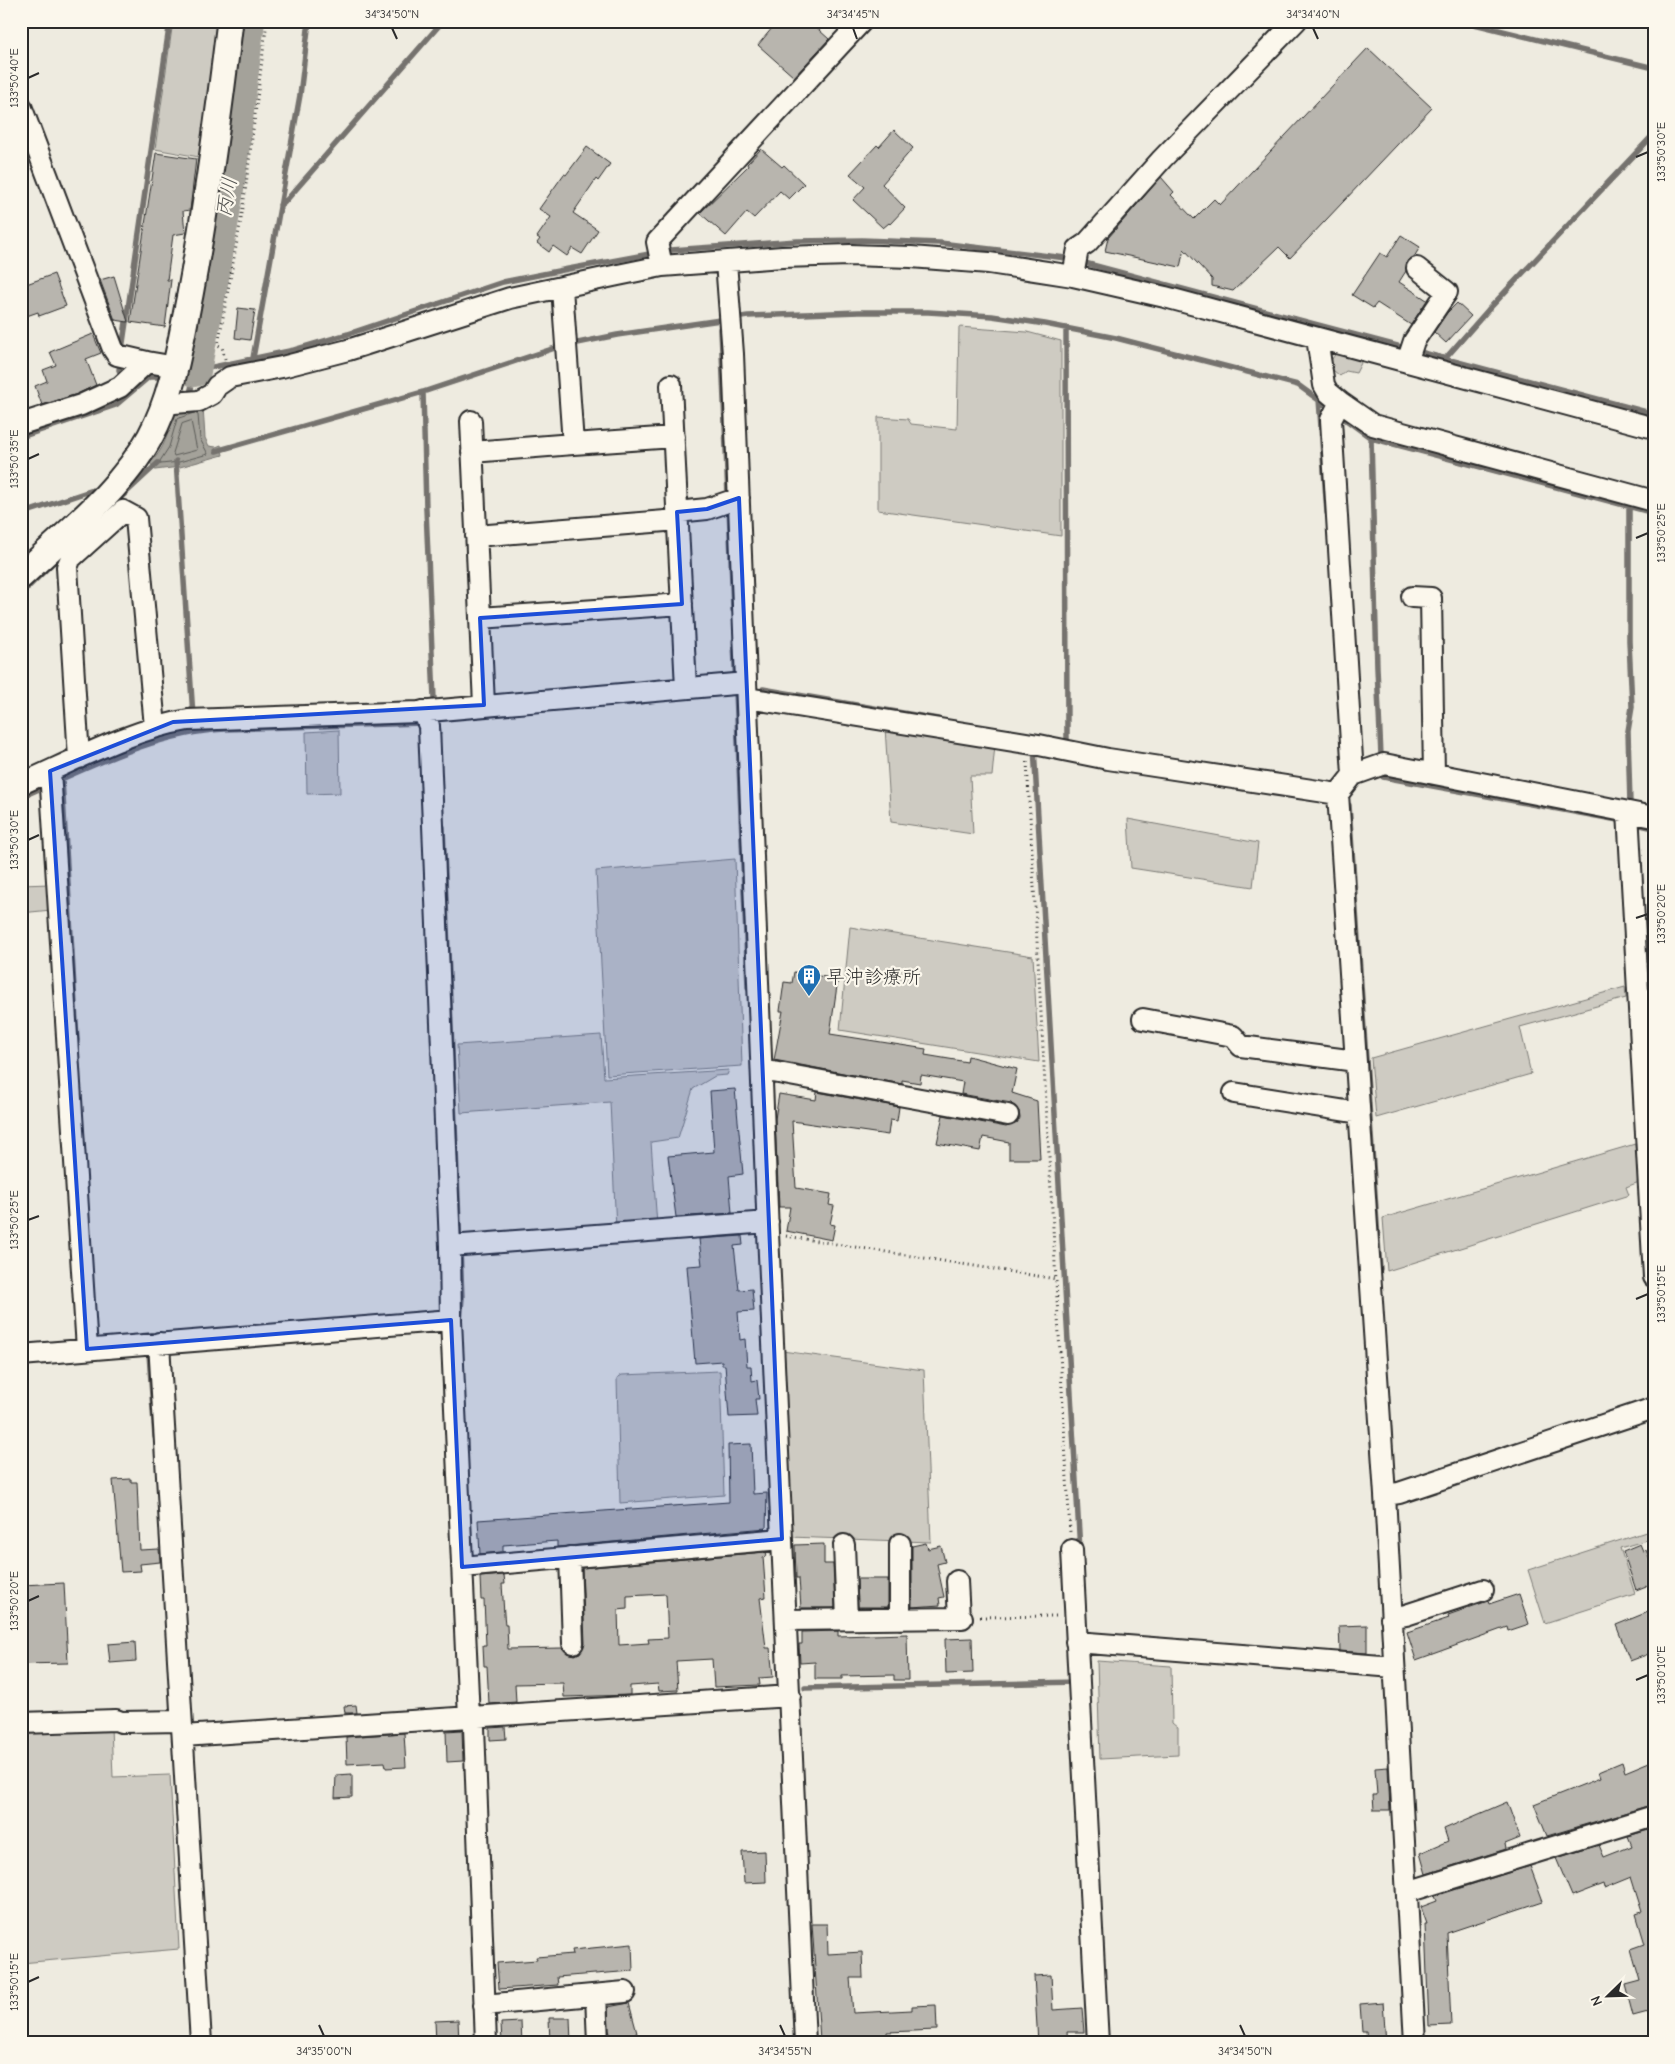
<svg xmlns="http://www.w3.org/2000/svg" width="1675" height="2064" font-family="'Comic Neue','Klee One',sans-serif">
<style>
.green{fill:#cecbc2;stroke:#7c7b76}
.water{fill:#a4a29a;stroke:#74726e}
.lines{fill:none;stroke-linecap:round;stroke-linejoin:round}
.shore{stroke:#5b5b57;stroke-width:1}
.stream{stroke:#74726e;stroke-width:5.5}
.river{stroke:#a4a29a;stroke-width:32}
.building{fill:#b8b5ae;stroke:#2b2b2b;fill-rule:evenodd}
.minor-casing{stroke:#2b2b2b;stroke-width:24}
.tertiary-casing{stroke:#2b2b2b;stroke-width:29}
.path{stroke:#2b2b2b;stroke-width:3;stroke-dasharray:1 4;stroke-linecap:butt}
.minor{stroke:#fbf7ec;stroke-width:20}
.tertiary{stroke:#fbf7ec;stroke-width:25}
.marked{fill:#1d4ed8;fill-opacity:0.2;stroke:#1d4ed8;stroke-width:4;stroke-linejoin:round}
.ticks{fill:none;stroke:#2b2b2b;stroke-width:2}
.labels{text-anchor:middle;stroke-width:4.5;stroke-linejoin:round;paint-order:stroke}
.poi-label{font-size:19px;fill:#2b2b2b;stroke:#fbf7ec;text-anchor:start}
.water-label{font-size:20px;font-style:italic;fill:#555552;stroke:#fbf7ec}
.neatline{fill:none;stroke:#2b2b2b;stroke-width:2}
.ticks-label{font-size:12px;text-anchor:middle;fill:#2b2b2b}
</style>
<rect width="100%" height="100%" fill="#eeebe0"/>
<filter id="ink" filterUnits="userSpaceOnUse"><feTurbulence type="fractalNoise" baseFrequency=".02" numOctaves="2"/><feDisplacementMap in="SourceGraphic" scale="10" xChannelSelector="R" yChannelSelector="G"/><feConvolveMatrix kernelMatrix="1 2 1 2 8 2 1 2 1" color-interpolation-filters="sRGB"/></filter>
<g filter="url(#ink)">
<!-- green -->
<path class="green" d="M173 21H218L199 157 155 149Z
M959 327 1027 332 1061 341V536L878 510V417L908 419 911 424 957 429Z
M1338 350 1358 355 1361 363 1356 373 1346 371 1340 376 1333 370 1330 362Z
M885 727 995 745 992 776H970L973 834 891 822Z
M339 730 340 793 307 794 306 732Z
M1128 819 1258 843 1253 887 1131 868Z
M735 859 742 1066 607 1075 596 871Z
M50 884 51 910 21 913V885Z
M850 927 1033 956 1039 1062 840 1030Z
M1625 987 1626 998 1520 1027 1531 1074 1376 1118 1371 1058Z
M601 1035 604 1078 729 1070 727 1075 715 1076 693 1089 678 1138 651 1142 657 1225 616 1229 610 1102 461 1113 457 1045Z
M1635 1144 1639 1182 1626 1187 1629 1195 1387 1271 1383 1218Z
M782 1351 924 1370 931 1542 789 1537Z
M720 1371 724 1495 620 1503 617 1378 622 1375Z
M1654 1526V1538L1620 1548 1635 1594 1545 1623 1528 1570 1649 1531Z
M1097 1661 1171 1666 1172 1723 1178 1728V1755L1100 1759Z
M111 1727 113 1777 170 1775 179 1949 21 1963V1731Z
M1347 2037V2043H1243Z"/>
<!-- water -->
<path class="water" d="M203 406 205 438 209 446 216 447 221 445 223 455 180 467 155 470 150 463C165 449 168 433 173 414Z"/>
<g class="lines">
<!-- shore -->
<path class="shore" d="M195 413 198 415 200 439 208 454 179 462 161 464 160 461 169 447 177 419Z
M191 421 197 450 174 456 173 453 182 424Z"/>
<!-- stream -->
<path class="stream" d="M1462 21 1654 68
M280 205 284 203 443 21
M1066 328 1067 742
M721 329 728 497
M253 358 300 95 309 21
M1444 360 1488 310 1654 134
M189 372 294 350 348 334 503 282 563 270 671 250 797 241 862 240 940 243 1066 258 1654 414
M123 378 119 370 170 21
M423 392 426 509 434 699 439 733
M189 398 195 371
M1319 399 1327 513
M21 437 116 405 149 377H157
M1371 438 1377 668 1381 756
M216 451 423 392 558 347 617 335 748 316 859 312H928L992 316 1045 324 1116 338 1298 385 1371 438 1654 513
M176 461 193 716
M115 503 158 463
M729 506 733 610
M1629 506V641L1632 707 1628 731 1630 804
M21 514 93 490
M21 594 59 557
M734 641 748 987
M763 689 938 719
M624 704 661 699
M1034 747 1080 1551
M1383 777 1618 820
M62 779 77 1040
M21 797C86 769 153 733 225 729L423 723
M1349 805 1380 1269
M1636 824 1654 828
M443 827 462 1298 460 1322
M149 1354 155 1437
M805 1688 1076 1682"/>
<!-- river -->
<path class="river" d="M195 371 215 267 230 177 249 21"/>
</g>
<!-- building -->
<path class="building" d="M778 21H809L829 39 794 77 758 45Z
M1368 48 1432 108 1290 258 1279 247 1233 291 1212 286V279L1184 249 1180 267 1105 251 1108 238 1161 177 1174 192 1171 195 1194 219 1214 199 1220 205Z
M894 130 913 148 882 184 905 208 890 224 889 223 883 228 853 200 865 187 850 174 877 145 879 147Z
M587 147 610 164 598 181 596 179 573 213 598 230 582 254 572 248 567 256 553 246 549 252 537 243 540 239 537 237 551 217 539 209 564 174 566 175Z
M761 149 782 167 784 165 804 184 789 199 780 191 754 218 747 212 726 236 700 213 748 166 747 164Z
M156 153 196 159 190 210 183 211 185 233 173 235 167 280H171L165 327 130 322Z
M1401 235 1420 247 1414 257 1407 261 1406 271 1399 282 1427 300 1411 325 1377 303 1373 308 1352 295 1380 253 1387 257Z
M54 274 66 306 39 316 38 312 21 318V286Z
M114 276 128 322 115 320 100 280Z
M1457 303 1471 316 1446 343 1434 332 1447 313Z
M238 308 255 310 250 340 235 338Z
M93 334 101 353 86 359 96 385 77 394 42 405 35 386 47 381 43 370 56 365 50 352Z
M794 972 838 979 830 1034 926 1049 925 1055 967 1062 968 1056 1017 1069 1012 1093 1037 1101 1040 1159H1009V1142L983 1137 980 1151 937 1143 943 1115 1006 1127 1017 1123 1020 1118 1019 1111 1011 1103 961 1094 963 1082 921 1075 920 1083 902 1080V1084L774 1060 783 1011H780L784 982 792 983Z
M735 1089 743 1174 729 1176 732 1213 676 1217 668 1156 714 1152 710 1091Z
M817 1092 899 1107 897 1121 890 1120 888 1135 792 1121 796 1188 831 1194 829 1205 834 1206 830 1224 835 1225 832 1240 786 1231 790 1207H779L775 1119 779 1094 816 1100Z
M742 1236 743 1245 734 1246 739 1290 752 1289 754 1311 738 1312 740 1340 745 1339 747 1366H751L752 1381 757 1380 759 1399H755L757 1416 729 1417 725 1365H722V1361L695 1363 687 1266 702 1265 699 1239Z
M751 1444 753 1494 767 1493 766 1528 557 1547V1541L503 1545V1552L480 1554 478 1520 729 1502 728 1445Z
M131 1479V1482H137L140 1550 159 1549 160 1562 140 1564 141 1571 121 1572 113 1480Z
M926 1543 928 1549 941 1546 945 1562 937 1564 944 1597 939 1598 940 1605 912 1607V1546Z
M824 1544V1564H833L835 1608H801L799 1578H796L795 1545Z
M1640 1544 1643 1551 1646 1550 1654 1570V1583L1636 1590 1623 1551Z
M766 1552 767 1556 763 1557 766 1597 760 1598 766 1648H770L773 1677 759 1678 760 1685 714 1687 712 1659 676 1661 678 1690 659 1691 658 1684 630 1686V1695L564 1697 563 1683 515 1684 516 1702 489 1704 487 1666H484L483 1645H486L484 1600H481L480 1577 504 1575 505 1584H502L504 1614 505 1625H507L508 1649 562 1648 567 1653 574 1655 580 1653 585 1643 582 1568ZM666 1594 668 1638 648 1639 649 1643 619 1645 618 1610 627 1609V1596Z
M857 1579H888V1607H858Z
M64 1583 68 1663 21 1664V1585Z
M1519 1594 1529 1624 1508 1631 1507 1627 1416 1660 1407 1632 1449 1618 1448 1615 1488 1601 1489 1604Z
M1648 1612 1654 1627V1652L1630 1661 1616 1625Z
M1367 1625V1653L1340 1651 1339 1626Z
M838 1631V1636L907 1634 908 1680H894V1675L842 1676V1679H815V1662L800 1663 799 1644H802V1632Z
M972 1638 973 1673 946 1674 945 1639Z
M135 1642 136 1661 110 1663 108 1644Z
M356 1705 357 1713H345L344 1706Z
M505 1727 506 1739 490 1740V1728Z
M462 1730 463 1761 447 1762 446 1731Z
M404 1733 406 1767 386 1768 385 1762 347 1764 346 1737Z
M1654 1760V1804L1547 1836 1534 1804 1600 1778 1598 1772 1622 1762 1625 1772Z
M1388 1767 1390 1810H1374L1373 1795H1377L1375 1768Z
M352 1774V1797L335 1798 336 1775Z
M1507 1802 1520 1838 1505 1844 1506 1849 1426 1874 1420 1853 1448 1841 1444 1829Z
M1652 1829 1654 1833V2015L1649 2016 1648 2012 1633 2016 1625 1985 1640 1981 1631 1949 1645 1944 1636 1914 1642 1912 1631 1877 1604 1888 1603 1884 1572 1896 1556 1858 1599 1845 1604 1857 1632 1846 1628 1836Z
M765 1851 766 1882 744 1883 742 1852Z
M1530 1866 1543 1901 1447 1933 1451 2025 1429 2026 1425 1924H1427L1421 1907 1437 1901 1435 1896Z
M812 1924H827L828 1954 862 1952 863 1978H850L853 2013 912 2010V2006L936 2005 937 2030 887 2032V2037L820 2040Z
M632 1944 633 1971 557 1977 558 1985 499 1989 497 1963 537 1960 536 1957 573 1954 572 1950Z
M1051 1975 1053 2010 1082 2008 1084 2032H1067L1068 2043H1038L1034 1976Z
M1383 2002 1386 2043H1367L1366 2031H1362L1360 2004Z
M629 2003 637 2033 630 2035V2038L613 2043 609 2030 608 2007Z
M549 2018H570L571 2043H550Z
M458 2020 459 2042 436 2043 435 2021Z
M521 2022 522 2043H502L501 2023Z"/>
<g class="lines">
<!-- minor casing -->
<g class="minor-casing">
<path id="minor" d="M21 106 113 349 117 355 147 362
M726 262 733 354 768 1233 805 2043
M662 266 657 242 862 21
M1073 276 1078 249 1087 243 1162 159 1296 21
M1317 338 1324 385 1328 392 1340 402
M1407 362 1414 341 1447 292 1417 268
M671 385 686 688
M166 401 174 403 199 401 212 394 217 386 230 377 282 367 348 350 510 298 618 275 662 266 782 257 850 255 911 257 989 263 1073 276 1165 297 1654 428
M471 421 484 705
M21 424 81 405 120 387 147 362 176 367
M573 444 674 437
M472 452 573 444 562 288
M677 512 707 509 739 498
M476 536 678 520
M1412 597 1431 598 1434 774
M480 618 682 604
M747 698 1039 745 1108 759 1338 794
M79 758 67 567 71 558 123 511 136 518 155 727
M50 771 87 1349
M1353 775 1331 420 1340 402 1373 425 1654 501
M21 784C73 761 132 729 188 720L418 712 746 683
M1628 812 1654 1277
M1143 1019 1233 1036 1241 1046 1356 1061
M762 1073 773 1072 1008 1115
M1234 1093 1359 1113
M450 1246 768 1222
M451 1320 469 1718
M159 1343 201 2043
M21 1355 451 1320 450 1246 429 726 423 711
M1385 1495 1399 1493 1654 1408
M844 1545 847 1619
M1072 1550 1098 2043
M570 1557 573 1643
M462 1567 782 1539
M957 1581 959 1618
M1391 1618 1406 1615 1483 1590
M900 1619V1544
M786 1620 962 1618
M1076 1642 1394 1667
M472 1717 474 1727 486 2043
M21 1723 116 1720 121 1722 181 1721
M183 1736 790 1696
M1407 1892 1654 1816
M596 1995 598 2043
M484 2005 625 1992
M1415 2043 1385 1495 1338 794 1353 775 1384 764 1654 817"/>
</g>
<!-- tertiary casing -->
<g class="tertiary-casing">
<path id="tertiary" d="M21 576C65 534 121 490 150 437 174 393 180 343 190 295 207 204 219 113 230 21"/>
</g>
<!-- path -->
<path class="path" d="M225 359 222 347 218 345 243 208 267 21
M1027 762 1070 1532
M786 1236 1056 1279
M980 1617 1057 1616"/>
<!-- minor -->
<use href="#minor" class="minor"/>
<!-- tertiary -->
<use href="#tertiary" class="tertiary"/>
</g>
</g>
<!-- marked area -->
<path class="marked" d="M739 498 782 1539 462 1567 451 1320 87 1349 50 771 173 722 484 705 480 618 682 604 677 512 707 509Z"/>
<!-- ticks -->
<path class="ticks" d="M392 28 397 39M853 28 857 39M1313 28 1318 39M28 78 39 73M1636 157 1648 152M28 459 39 454M1636 538 1648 533M28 840 39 835M1636 918 1648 914M28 1220 39 1216M1636 1299 1648 1294M28 1601 39 1596M1636 1680 1648 1675M28 1982 39 1977M319 2025 324 2036M780 2025 785 2036M1240 2025 1245 2036"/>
<!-- icons -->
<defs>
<g id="building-pin" transform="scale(1.25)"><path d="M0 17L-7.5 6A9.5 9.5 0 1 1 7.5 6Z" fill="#1f6fb2" stroke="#fbf7ec"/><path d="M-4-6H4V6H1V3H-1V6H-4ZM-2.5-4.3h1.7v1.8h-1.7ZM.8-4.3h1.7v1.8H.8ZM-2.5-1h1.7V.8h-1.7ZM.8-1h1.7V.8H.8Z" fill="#fff"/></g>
</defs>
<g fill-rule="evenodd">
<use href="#building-pin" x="809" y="976"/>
</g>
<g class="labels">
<!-- poi labels -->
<g class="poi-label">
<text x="826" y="983">早沖診療所</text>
</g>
<!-- water labels -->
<g class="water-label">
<text transform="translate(226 197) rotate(-80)" y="7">丙川</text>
</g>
</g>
<!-- margin -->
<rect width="1675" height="2064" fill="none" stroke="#fbf7ec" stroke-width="55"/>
<!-- north arrow -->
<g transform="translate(1608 1996) rotate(247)" stroke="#fbf7ec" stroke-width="4" paint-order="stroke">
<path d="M0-4L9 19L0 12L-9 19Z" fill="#2b2b2b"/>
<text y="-8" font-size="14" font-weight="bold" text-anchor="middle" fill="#2b2b2b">N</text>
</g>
<rect x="28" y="28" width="1620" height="2008" class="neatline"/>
<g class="ticks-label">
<text x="392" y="18">34°34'50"N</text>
<text x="853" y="18">34°34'45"N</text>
<text x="1313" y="18">34°34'40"N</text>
<text transform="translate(14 78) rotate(-90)" y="4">133°50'40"E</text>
<text transform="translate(1661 152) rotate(-90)" y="4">133°50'30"E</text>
<text transform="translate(14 459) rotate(-90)" y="4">133°50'35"E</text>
<text transform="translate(1661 533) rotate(-90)" y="4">133°50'25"E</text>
<text transform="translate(14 840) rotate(-90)" y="4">133°50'30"E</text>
<text transform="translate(1661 914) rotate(-90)" y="4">133°50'20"E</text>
<text transform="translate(14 1220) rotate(-90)" y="4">133°50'25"E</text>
<text transform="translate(1661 1294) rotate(-90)" y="4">133°50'15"E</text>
<text transform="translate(14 1601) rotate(-90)" y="4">133°50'20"E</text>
<text transform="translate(1661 1675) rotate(-90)" y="4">133°50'10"E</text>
<text transform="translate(14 1982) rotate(-90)" y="4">133°50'15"E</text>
<text x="324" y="2055">34°35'00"N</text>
<text x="785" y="2055">34°34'55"N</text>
<text x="1245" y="2055">34°34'50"N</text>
</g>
</svg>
